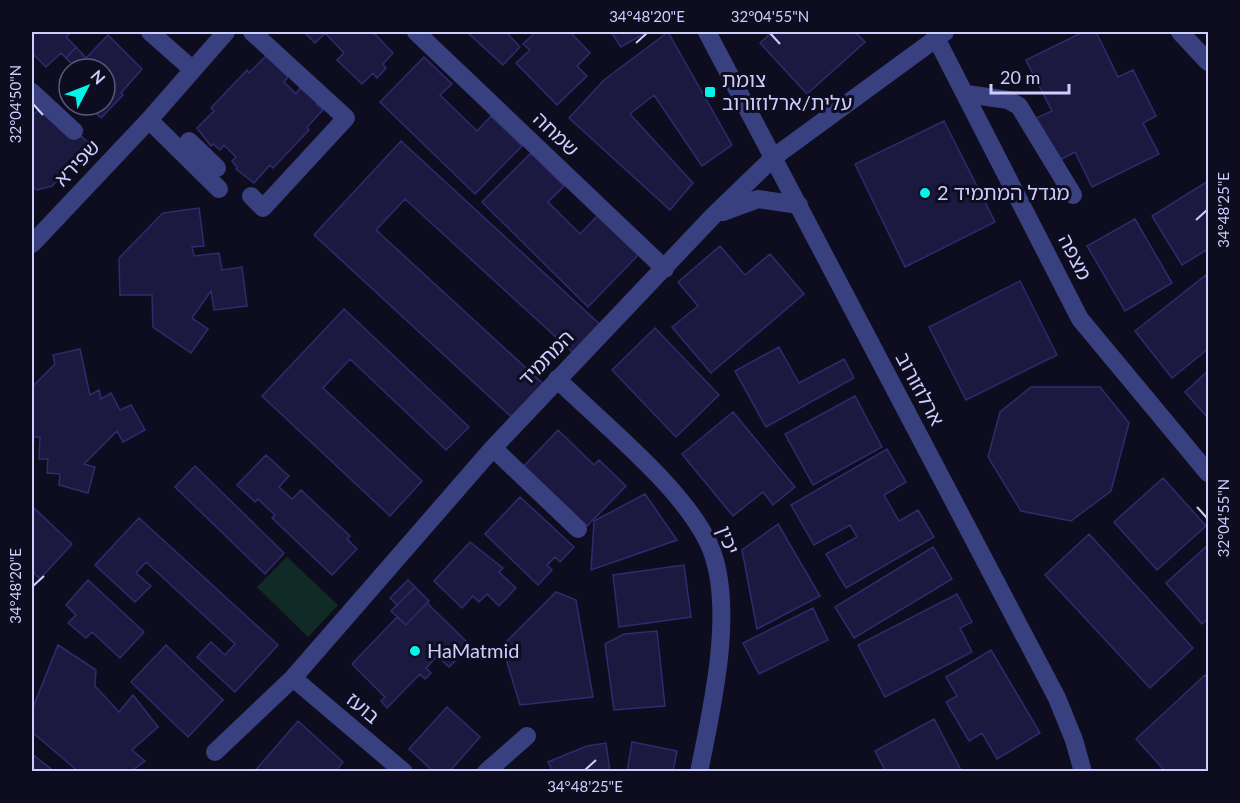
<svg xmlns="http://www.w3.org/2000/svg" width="1240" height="803" font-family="Lato,'Noto Sans Hebrew',sans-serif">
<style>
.green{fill:#102a25}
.building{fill:#1c1941;stroke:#2f2b6d;stroke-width:1.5}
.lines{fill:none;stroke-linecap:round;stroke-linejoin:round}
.minor{stroke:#38407f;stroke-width:18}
.ticks{fill:none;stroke:#cdcefe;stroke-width:2}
.poi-dot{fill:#03f5ea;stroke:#0e0d20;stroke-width:2}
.labels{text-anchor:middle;stroke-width:6;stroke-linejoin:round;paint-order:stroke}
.poi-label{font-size:20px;fill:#cdcefe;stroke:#0e0d20;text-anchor:start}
.street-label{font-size:20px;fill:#cdcefe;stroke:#0e0d20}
.neatline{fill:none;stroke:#cdcefe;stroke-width:2}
.ticks-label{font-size:15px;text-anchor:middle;fill:#cdcefe}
</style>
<rect width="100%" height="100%" fill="#0e0d20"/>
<!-- green -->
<path class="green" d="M287 557 338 605 308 637 257 587Z"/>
<!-- building -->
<path class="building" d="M32 32H72L66 37 76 47 66 58 61 53 46 67 32 53Z
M304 32H376L374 33 393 53 383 64 386 68 377 78 373 73 362 84 337 60 344 53 325 33 315 43Z
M467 32H506L520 47 503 65Z
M536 32H570L590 53 577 66 587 76 557 105 516 63 530 50 523 44Z
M611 32H647L621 47Z
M668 32 732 145 702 166 654 95 630 114 693 183 670 210 569 118 604 80Z
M772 32H855L865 42 807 94 760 43Z
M1083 32H1096L1118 77 1133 70 1156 116 1143 123 1159 154 1092 187 1075 152 1056 162 1034 119 1052 111 1026 60Z
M108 35 142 69 121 93 123 95 101 118 87 105H105V69H70L73 65 66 58 76 47 86 58Z
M266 56 288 77 284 82 296 94 300 88 318 102 316 104 323 110 307 127 309 130 273 168 270 165 254 183 236 169 237 167 232 161 236 157 224 145 220 150 213 144 211 146 197 128 214 111 211 108 247 70 249 73Z
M424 57 452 84 440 95 477 131 491 116 522 146 475 194 380 102Z
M69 70V88L59 80Z
M49 99 83 130 79 134 91 145 52 186 37 190 32 186V112L34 114Z
M944 121 995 222 905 267 855 164Z
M401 141 606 330 580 359 405 199 376 230 550 390 519 424 314 235Z
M531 153 564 186 548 202 580 234 600 213 640 253 588 307 482 202Z
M1208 181V249L1182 265 1152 216Z
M199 208 204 246 192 247 194 256 219 253 222 270 242 267 247 306 214 310 211 291 192 318 208 329 191 353 153 327 152 295H120L119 258 163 213Z
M1135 219 1172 283 1125 311 1087 246Z
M720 246 745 275 770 254 804 294 711 373 672 327 698 306 678 282Z
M1206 275 1208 279V349L1172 378 1135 331Z
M1020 281 1057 355 966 400 929 327Z
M344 309 469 427 446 450 350 359 323 388 422 481 390 516 262 396Z
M655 328 719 395 676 437 612 370Z
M779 347 799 383 844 359 854 378 766 427 735 371Z
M80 349 90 395 99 390 101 399 111 393 120 410 131 405 145 430 123 442 117 431 84 464 95 467 88 493 59 485 60 474 47 473 48 459H39L40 437H32V387L55 364 53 355Z
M1208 371V418L1185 392Z
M1031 387H1100L1129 423 1111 491 1071 521 1021 511 988 457 1000 412Z
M855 396 882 447 813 485 785 434Z
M733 412 795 487 773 505 763 492 733 516 682 454Z
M558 430 594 465 599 460 626 486 587 526 524 466Z
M887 449 906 482 884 495 899 521 918 510 934 537 846 588 826 554 857 537 850 525 814 545 791 505Z
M266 455 289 476 279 487 292 499 301 490 350 536 347 539 357 549 332 575 272 518 275 515 258 499 255 502 237 485Z
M195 466 284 553 265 574 175 487Z
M1163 478 1206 526 1157 570 1114 522Z
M645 494 677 540 591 570 594 521Z
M520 497 574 547 560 562 555 557 547 565 552 570 538 585 485 534Z
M32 506 72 544 40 579 32 571Z
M139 518 278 645 235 692 197 657 211 642 225 655 235 644 146 562 136 573 151 586 135 602 95 565Z
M778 524 820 596 757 629 742 550Z
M1089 534 1193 648 1150 688 1045 575Z
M470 542 503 568 499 572 516 588 499 606 487 594 479 602 473 596 462 608 434 581Z
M1208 545V618L1202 624 1166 583Z
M933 547 952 579 854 638 835 607Z
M684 565 691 617 619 627 613 575Z
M88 580 144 632 120 658 92 632 86 638 68 623 76 615 66 605Z
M408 580 415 587 397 605 390 598Z
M415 587 429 601 406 625 391 611Z
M556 592 576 600 593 697 520 705 502 646Z
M957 594 972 622 960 628 972 652 885 697 858 645Z
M427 603 471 646 449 667 437 656 426 668 431 673 425 679 420 674 387 708 381 701 385 697 352 664 397 617 406 625Z
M813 608 828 640 759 674 743 643Z
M657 631 665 706 614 710 605 644 624 634Z
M58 645 96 670 95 686 119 712 133 695 158 727 132 750 145 761 130 772H79L32 732V710Z
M166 645 223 700 188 737 131 682Z
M991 650 1040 733 997 759 982 733 969 741 946 702 957 696 946 677Z
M1205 675 1208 679V772H1166L1136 739Z
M447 707 480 737 449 772H434L409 749Z
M934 719 962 772H886L875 751Z
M298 721 343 762 335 772H254Z
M632 742 677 751 673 772H627Z
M606 743 610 772H553L548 762 587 746Z
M32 754 55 772H32Z"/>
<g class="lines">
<!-- minor -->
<path class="minor" d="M150 32 192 69
M416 32 665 269
M707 32 1057 698 1074 740 1083 772
M1180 32 1208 62
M936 38 1080 319 1208 473
M32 92 74 131
M967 94 1008 100 1019 106 1073 195
M149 120 219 189
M189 141 217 168
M251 196 263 208 346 118 252 32
M723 212 758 199 799 205
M32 244 149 120 226 32
M557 379C603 424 681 486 708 542 737 602 712 708 699 772
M493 448 578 529
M293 678 404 772
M215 752 293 678 493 448 713 216 774 157 945 32
M486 772 527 736"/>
</g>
<!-- ticks -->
<path class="ticks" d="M770 33 780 44M636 43 647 33M33 104 43 115M1196 220 1207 210M1197 507 1207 518M33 586 44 576M585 770 596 760"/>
<!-- markers -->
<g class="poi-dot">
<rect x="704" y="86" width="12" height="12" rx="3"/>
<circle cx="925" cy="193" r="6"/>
<circle cx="415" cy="651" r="6"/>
</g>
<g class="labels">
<!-- poi labels -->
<g class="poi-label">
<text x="722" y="87">צומת<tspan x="722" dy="23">עלית/ארלוזורוב</tspan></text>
<text x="937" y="200">מגדל המתמיד 2</text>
<text x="427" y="658">HaMatmid</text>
</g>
<!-- street labels -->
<g class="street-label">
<text transform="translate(556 134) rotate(44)" y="7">שמחה</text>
<text transform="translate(77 163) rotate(-46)" y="7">שפירא</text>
<text transform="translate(1075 257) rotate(63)" y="7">מצפה</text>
<text transform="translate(546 358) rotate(-46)" y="7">המתמיד</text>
<text transform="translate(920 389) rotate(62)" y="7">ארלוזורוב</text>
<text transform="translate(728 540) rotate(69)" y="7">יכין</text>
<text transform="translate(363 708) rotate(40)" y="7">בועז</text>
</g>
</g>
<!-- border -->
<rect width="1240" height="803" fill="none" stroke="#0e0d20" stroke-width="66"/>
<!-- north arrow -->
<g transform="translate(87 87) rotate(48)"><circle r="28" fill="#0e0d20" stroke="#5a5a79" stroke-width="1.5"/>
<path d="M0-4.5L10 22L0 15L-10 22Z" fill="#03f5ea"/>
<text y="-9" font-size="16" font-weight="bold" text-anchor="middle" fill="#cdcefe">N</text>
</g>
<!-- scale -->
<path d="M991 84v9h78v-9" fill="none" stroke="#cdcefe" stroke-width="3"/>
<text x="1000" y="84" font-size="18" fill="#cdcefe" stroke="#0e0d20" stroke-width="4.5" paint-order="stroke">20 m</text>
<rect x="33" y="33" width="1174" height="737" class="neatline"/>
<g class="ticks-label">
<text x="647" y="22">34°48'20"E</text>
<text x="770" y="22">32°04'55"N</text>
<text transform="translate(16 104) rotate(-90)" y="5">32°04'50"N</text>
<text transform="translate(1224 210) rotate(-90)" y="5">34°48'25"E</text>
<text transform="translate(1224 518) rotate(-90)" y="5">32°04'55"N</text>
<text transform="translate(16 586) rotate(-90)" y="5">34°48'20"E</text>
<text x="585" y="792">34°48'25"E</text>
</g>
</svg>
